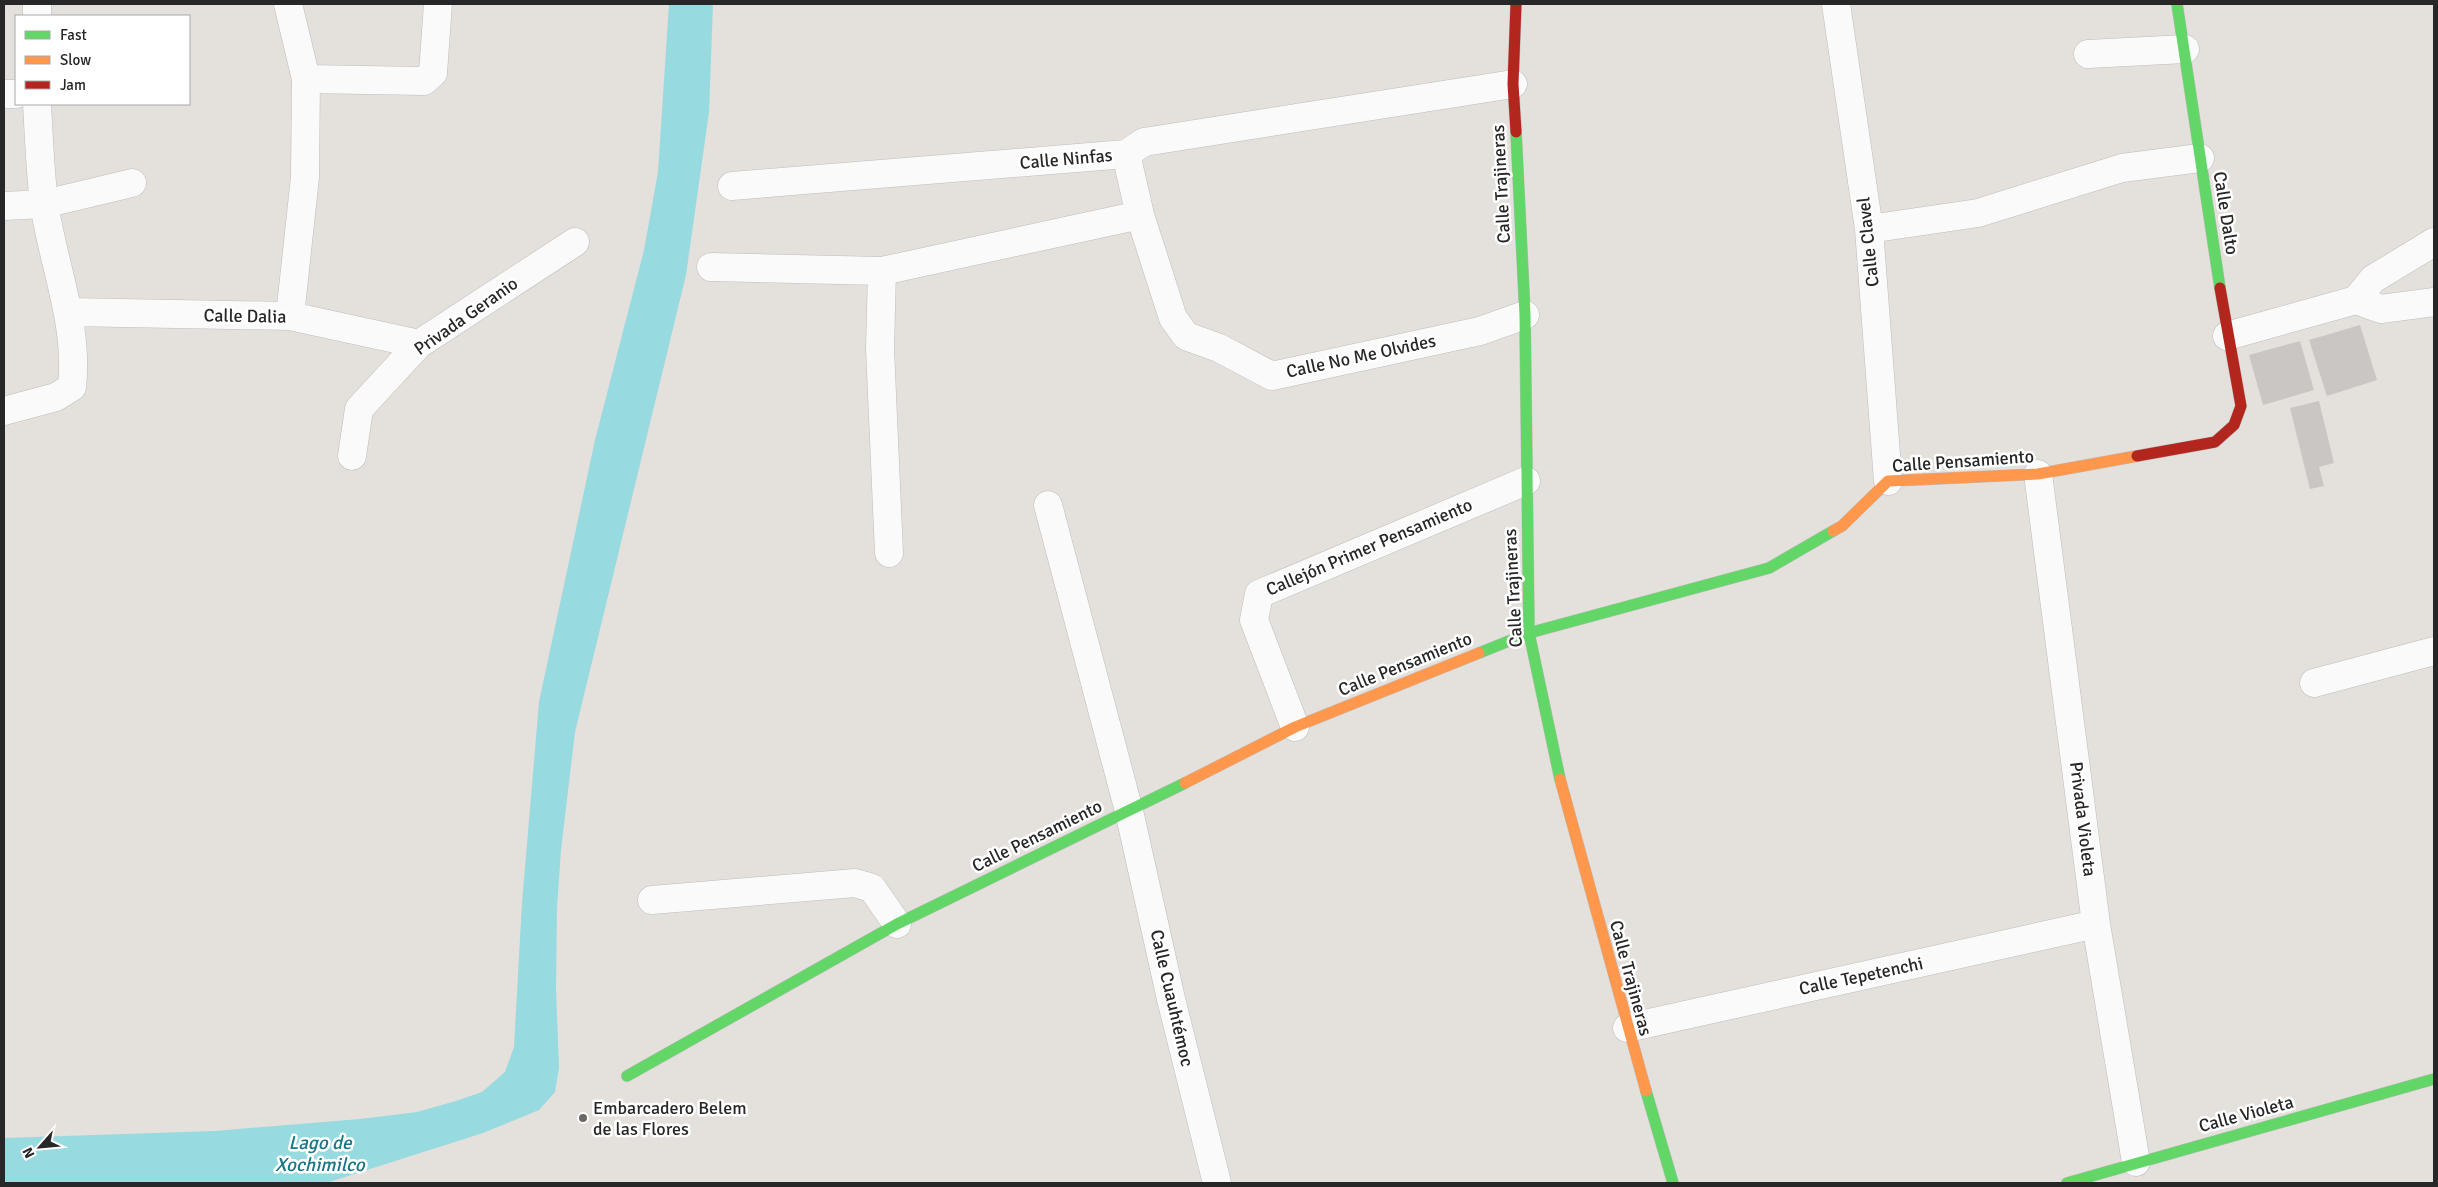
<svg xmlns="http://www.w3.org/2000/svg" width="2438" height="1187" font-family="Signika,sans-serif">
<style>
.water{fill:#97dadf}
.building{fill:#c9c6c3}
.lines{fill:none;stroke-linecap:round;stroke-linejoin:round}
.street-casing{stroke:#bebdbd;stroke-width:29}
.fast-casing{stroke:#bebdbd;stroke-width:12}
.slow-casing{stroke:#bebdbd;stroke-width:12}
.jam-casing{stroke:#bebdbd;stroke-width:12}
.street{stroke:#fbfafa;stroke-width:28}
.fast{stroke:#63d668;stroke-width:11}
.slow{stroke:#ff974d;stroke-width:11}
.jam{stroke:#b3261e;stroke-width:11}
.poi-dot{fill:#696866;stroke:#fff;stroke-width:2}
.labels{text-anchor:middle;stroke-width:5;stroke-linejoin:round;paint-order:stroke}
.street-label{font-size:18px;fill:#272727;stroke:#fff}
.poi-label{font-size:18px;fill:#272727;stroke:#fff;text-anchor:start}
.water-label{font-size:19px;font-style:italic;fill:#1a7687;stroke:#fff}
</style>
<rect width="100%" height="100%" fill="#e4e0dc"/>
<!-- water -->
<path class="water" d="M669 4H713L709 112 686 275 575 732 561 850 557 908 556 989 559 1068 555 1092 539 1110 483 1133 326 1183H4V1138L215 1131 360 1119 417 1112 456 1101 482 1092 505 1072 514 1047 522 903 539 702 595 440 644 250 658 172Z"/>
<!-- building -->
<path class="building" d="M2360 325 2377 380 2327 396 2309 340Z
M2300 341 2314 390 2263 405 2249 355Z
M2319 401 2334 463 2319 467 2324 486 2310 489 2290 408Z"/>
<g class="lines">
<!-- street casing -->
<g class="street-casing">
<path id="street" d="M288 4 306 79 305 177 290 316
M1836 4 1869 229 1888 481
M37 16V4
M2088 54 2185 49
M306 79 424 81 433 73 438 4
M4 94H16
M1126 154 1140 215 1173 318 1186 336 1219 348 1272 376 1480 331 1525 315
M732 186 1126 154 1144 142 1513 84
M4 206 44 204 132 183
M1869 229 1978 213 2122 168 2200 158
M2434 242 2373 279 2356 300 2381 309 2434 302
M711 267 882 271
M69 312 290 316 419 344
M2227 336 2356 300
M4 411 56 397 72 387C79 324 53 265 44 203 40 170 39 137 37 104
M352 456 359 409 419 344 575 242
M2038 474 2096 924 2136 1162
M1048 505 1129 811 1171 999 1217 1183
M889 553 880 349 882 271 1140 215
M2314 683 2434 651
M1295 727 1254 620 1259 594 1526 481
M652 900 855 883 872 888 897 924
M1627 1028 2096 924"/>
</g>
<!-- fast casing -->
<g class="fast-casing">
<path id="fast" d="M2177 4 2220 288
M1516 132 1525 315 1529 633 1560 779
M1479 653 1529 633 1769 568 1833 531
M627 1076 897 924 1185 783
M1646 1091 1673 1183
M2067 1183 2434 1079"/>
</g>
<!-- slow casing -->
<g class="slow-casing">
<path id="slow" d="M1833 531 1842 526 1888 481 2038 474 2137 456
M1560 779 1646 1091
M1185 783 1295 727 1479 653"/>
</g>
<!-- jam casing -->
<g class="jam-casing">
<path id="jam" d="M1516 132 1513 84 1516 4
M2137 456 2215 442 2234 425 2241 406 2220 288"/>
</g>
<!-- street -->
<use href="#street" class="street"/>
<!-- fast -->
<use href="#fast" class="fast"/>
<!-- slow -->
<use href="#slow" class="slow"/>
<!-- jam -->
<use href="#jam" class="jam"/>
</g>
<!-- markers -->
<circle class="poi-dot" cx="583" cy="1118" r="5"/>
<g class="labels">
<!-- street labels -->
<g class="street-label">
<text transform="translate(1066 159) rotate(-5)" y="6">Calle Ninfas</text>
<text transform="translate(1501 184) rotate(-93)" y="6">Calle Trajineras</text>
<text transform="translate(2226 213) rotate(81)" y="6">Calle Dalto</text>
<text transform="translate(1868 242) rotate(-96)" y="6">Calle Clavel</text>
<text transform="translate(245 316) rotate(1)" y="6">Calle Dalia</text>
<text transform="translate(466 316) rotate(-35)" y="6">Privada Geranio</text>
<text transform="translate(1361 356) rotate(-12)" y="6">Calle No Me Olvides</text>
<text transform="translate(1963 461) rotate(-4)" y="6">Calle Pensamiento</text>
<text transform="translate(1369 547) rotate(-23)" y="6">Callejón Primer Pensamiento</text>
<text transform="translate(1513 588) rotate(-93)" y="6">Calle Trajineras</text>
<text transform="translate(1405 664) rotate(-22)" y="6">Calle Pensamiento</text>
<text transform="translate(2083 819) rotate(83)" y="6">Privada Violeta</text>
<text transform="translate(1037 836) rotate(-26)" y="6">Calle Pensamiento</text>
<text transform="translate(1861 976) rotate(-12)" y="6">Calle Tepetenchi</text>
<text transform="translate(1631 978) rotate(75)" y="6">Calle Trajineras</text>
<text transform="translate(1172 998) rotate(77)" y="6">Calle Cuauhtémoc</text>
<text transform="translate(2246 1114) rotate(-15)" y="6">Calle Violeta</text>
</g>
<!-- poi labels -->
<g class="poi-label">
<text x="593" y="1114">Embarcadero Belem<tspan x="593" dy="21">de las Flores</tspan></text>
</g>
<!-- water labels -->
<g class="water-label">
<text x="320" y="1149">Lago de<tspan x="320" dy="22">Xochimilco</tspan></text>
</g>
</g>
<!-- border -->
<rect width="2438" height="1187" fill="none" stroke="#272727" stroke-width="10"/>
<!-- legend -->
<rect x="15" y="15" width="175" height="90" fill="#ffffff" stroke="#a9a9a9"/>
<rect x="25" y="31" width="25" height="8" fill="#63d668" stroke="#a9a9a9"/>
<text x="60" y="40" font-size="15" fill="#272727">Fast</text>
<rect x="25" y="56" width="25" height="8" fill="#ff974d" stroke="#a9a9a9"/>
<text x="60" y="65" font-size="15" fill="#272727">Slow</text>
<rect x="25" y="81" width="25" height="8" fill="#b3261e" stroke="#a9a9a9"/>
<text x="60" y="90" font-size="15" fill="#272727">Jam</text>
<!-- north arrow -->
<g transform="translate(40 1147) rotate(243)" stroke="#ffffff" stroke-width="4" paint-order="stroke">
<path d="M0-4L9 19L0 12L-9 19Z" fill="#272727"/>
<text y="-8" font-size="14" font-weight="bold" text-anchor="middle" fill="#272727">N</text>
</g>
</svg>
